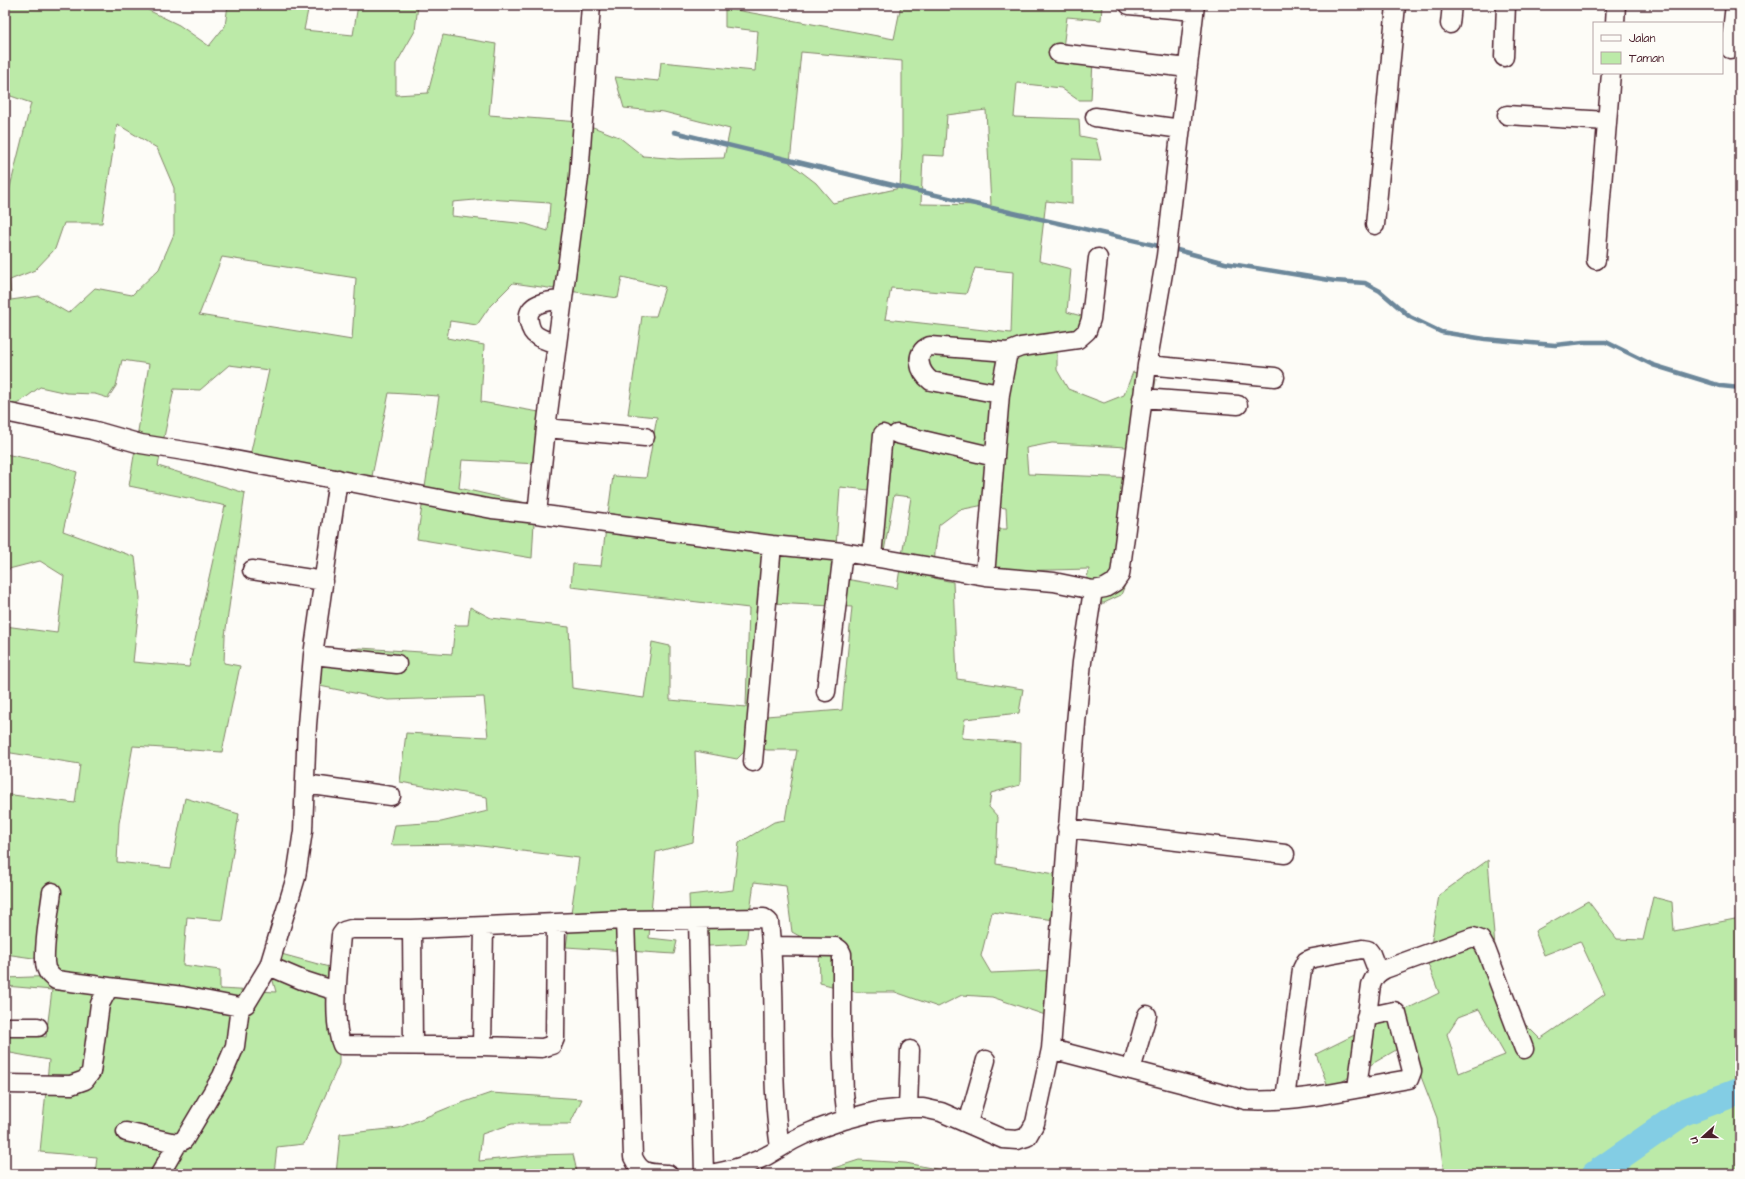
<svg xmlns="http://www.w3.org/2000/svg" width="1745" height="1179" font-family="'Architects Daughter',sans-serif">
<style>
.green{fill:#bceaa8;stroke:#83846a;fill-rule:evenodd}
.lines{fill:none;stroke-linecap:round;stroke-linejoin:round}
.stream{stroke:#6c879a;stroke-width:4.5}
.river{stroke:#83cde4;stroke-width:27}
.street-casing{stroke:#4a1f2b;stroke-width:21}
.street{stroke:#fdfcf7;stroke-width:18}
</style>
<rect width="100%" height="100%" fill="#fdfcf7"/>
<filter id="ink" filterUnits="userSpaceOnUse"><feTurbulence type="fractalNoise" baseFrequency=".025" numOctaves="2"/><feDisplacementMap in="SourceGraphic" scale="8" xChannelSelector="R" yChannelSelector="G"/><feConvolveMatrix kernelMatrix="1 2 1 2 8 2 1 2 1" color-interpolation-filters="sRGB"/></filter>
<g filter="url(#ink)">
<!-- green -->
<path class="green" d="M5 5H148V10L179 25 209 46 225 26 228 5H309L304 30 353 35 358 5H418L415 31 396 64V95L428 93 443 35 496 44 489 115 580 122 619 137 643 156 678 159 724 158 730 129 664 112 624 108 615 77 659 81 661 62 755 71 758 31 725 27V8L894 39 901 5H994L1003 7V5H1102L1101 20 1067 17 1062 56 1093 61 1091 100H1078L1061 88 1017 83 1014 117 1079 119 1080 136 1096 139 1101 160 1072 159V204L1046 201 1039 261 1071 269 1067 312 1085 317V338L1057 339V370L1068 389 1104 403 1124 395 1133 372 1156 379 1145 448 1052 443 1026 448 1028 474 1139 478 1127 580 1121 595 1104 603 1081 604 1089 569 1012 571 976 568 981 541 992 529H1007L1006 508 984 505 959 510 939 525 935 551 934 578 953 582 957 679 1023 689 1019 713 965 719 962 738 1021 743 1020 785 991 793 989 807 998 817 996 864 1067 876 1063 921 992 912 981 956 991 973 1058 970 1057 1019 992 997 962 995 938 1007 895 992H855L820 983 819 947 792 932 786 886 754 882 746 944 691 947 689 895 733 890 739 843 774 822 785 820 797 750H767L750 746 737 759 695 751 697 800 693 842 656 852 649 938 677 941 674 954 566 947 579 858 465 844 391 845 395 825 441 822 488 811 487 797 400 782 406 733 488 737 484 697 388 700 310 684 313 655 360 648 452 654 455 625H468L470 607 491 618 569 627 572 688 644 698 652 642 670 646V700L746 707 749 608 571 587 573 564 601 566 613 476 646 478 657 417 628 414 642 316H656L665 287 622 277 618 298 513 283 490 306 477 325 450 321 447 338 484 345 481 402 545 413 538 464 462 460 459 488 535 505 532 558 417 539 439 396 389 393 371 481 248 465 269 370 229 365 200 390 174 389 158 466 245 493 225 636 224 663 240 666 222 752 133 746 119 823 117 862 171 868 185 798 239 814 222 920 187 917 183 965 220 970V989L276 992 269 966 274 952 329 967 339 1008V1064L304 1144 277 1147 274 1174H95L97 1157 40 1152 49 1060 5 1052V1032L46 1037 52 990 5 986V978L58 976 54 961 5 954V794L75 803 80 764 5 752V626L57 633 64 576 40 561 5 570V454L50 463 77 472 63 531 135 557 140 598 133 662 189 667 225 506H227L129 486 149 364 122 360 116 386 108 398 95 394 67 393 40 387 20 402 5 410V195H8L31 103 5 94ZM801 52 902 61V146L900 188 833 203 816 183 790 163ZM986 110 991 205 921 204 923 155 944 156 947 115ZM117 124 157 148 174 188V234L159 269 132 295 95 288 68 313 39 296 11 300 10 280 35 270 55 249 64 223H102ZM486 199 550 203 548 231 526 224 452 216 453 202ZM222 257 356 278 352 340 199 315ZM975 268 1013 272 1011 333 885 319 891 288 966 294ZM840 487 869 490 860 561 882 563 894 495 911 497 897 588 834 577ZM772 603 852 607 842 710 766 716Z
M1488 860 1496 960 1525 1024 1540 1039 1605 994 1580 941 1544 955 1535 931 1588 901 1617 939 1643 940 1653 897 1672 902 1674 931 1740 918V1174H1444L1437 1118 1408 1043 1329 1089 1316 1054 1439 993 1428 964 1439 895ZM1479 1009 1505 1055 1459 1073 1447 1034 1458 1017Z
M491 1093 582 1099 570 1124H512L482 1134 479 1161 538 1155 573 1154 577 1172 530 1174H336L340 1134 399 1128 450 1107Z
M859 1160 906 1163 961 1174H815Z"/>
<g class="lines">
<!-- stream -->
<path class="stream" d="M674 132 901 187 1163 247
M1170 248 1225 263 1335 281 1365 283 1380 291 1410 317 1441 332 1485 339 1555 345 1583 342H1606L1653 365 1721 386 1740 388"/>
<!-- river -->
<path class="river" d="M1595 1174 1684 1112 1740 1091"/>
<!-- street casing -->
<g class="street-casing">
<path id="street" d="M1129 5 1194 11
M1615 23 1616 5
M1450 24 1452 5
M1730 49 1735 5
M1058 53 1188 68
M1504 57 1506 5
M1507 115 1607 121
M1095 117 1181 129
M1375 225 1396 5
M1596 260 1611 73
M557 344C551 342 543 340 537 336 532 333 530 327 529 322 525 302 549 301 563 300
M1147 365 1275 377
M1000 394 1008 352 1021 347 1078 339 1087 331 1091 319 1098 258
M1142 398 1238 405
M5 412 92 430 141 444 203 454 492 509 537 514 546 428 579 177 591 5
M546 428 645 437
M897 434 995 457
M537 514 772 545 843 552 985 576 1054 582 1093 590 1105 588 1115 582 1120 575 1147 365 1166 256 1195 5
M872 557 883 434
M252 570 324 581
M985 576 1000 394 931 381C919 372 913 352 930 346L1008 352
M313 655 397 664
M826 692 843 552
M753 762 772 545
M305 784 391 796
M1067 828 1285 854
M52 892C50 908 42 955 46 968 48 974 51 976 56 980L109 987
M698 919 704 1174
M625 920 633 1157C641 1175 650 1173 668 1174
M484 927 482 1046 342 1045C331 1021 339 962 341 935L344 931 351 929H412L625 920 764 918 769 922C778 997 769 1073 780 1148 757 1163 733 1171 707 1174
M412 929 413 1045
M772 946 836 947 840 950 842 954V1036L844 1093 847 1119 877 1111 908 1108H923L941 1112 1003 1139 1017 1140 1027 1137 1035 1123 1051 1049 1076 723 1082 662 1093 590
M269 966 302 980 336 991
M5 1027H38
M482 1046 542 1048 552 1045 555 1038 556 924
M1051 1049 1246 1100C1300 1103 1356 1088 1409 1079L1412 1071 1397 1014 1394 1011 1366 1017
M1131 1070 1147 1015
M5 1084 71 1085 85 1080 91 1072 100 1004 109 987 183 996 240 1007 246 1004 269 966 296 877 303 831 307 725 313 655 338 479
M1357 1088 1371 985C1374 977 1377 973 1385 969L1473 937 1481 940 1486 949 1524 1049
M1285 1099 1302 969 1306 961 1313 958 1362 949 1368 950 1371 954 1378 972
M908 1108 910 1050
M968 1123 986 1060
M126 1132 171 1142 178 1143 184 1140 222 1076 235 1046 240 1007
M780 1148C801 1134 823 1127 847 1119
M160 1174 178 1143"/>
</g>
<!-- street -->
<use href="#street" class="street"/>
</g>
</g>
<!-- margin -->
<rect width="1745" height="1179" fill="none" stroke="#fdfcf7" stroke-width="20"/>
<rect x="10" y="10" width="1725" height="1159" fill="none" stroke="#4a1f2b" stroke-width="1.5" filter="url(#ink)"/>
<!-- legend -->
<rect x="1593" y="22" width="130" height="52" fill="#fdfcf7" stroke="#b5a4a5"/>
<rect x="1601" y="35" width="20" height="6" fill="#fdfcf7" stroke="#b5a4a5"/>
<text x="1629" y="42" font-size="12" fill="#4a1f2b">Jalan</text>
<rect x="1601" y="52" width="20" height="12" fill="#bceaa8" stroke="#b5a4a5"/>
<text x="1629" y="62" font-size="12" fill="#4a1f2b">Taman</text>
<!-- north arrow -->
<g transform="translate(1703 1137) rotate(249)" stroke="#fdfcf7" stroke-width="3" paint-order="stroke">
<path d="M0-3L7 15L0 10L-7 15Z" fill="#4a1f2b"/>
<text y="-6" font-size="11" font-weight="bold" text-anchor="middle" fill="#4a1f2b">U</text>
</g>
</svg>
